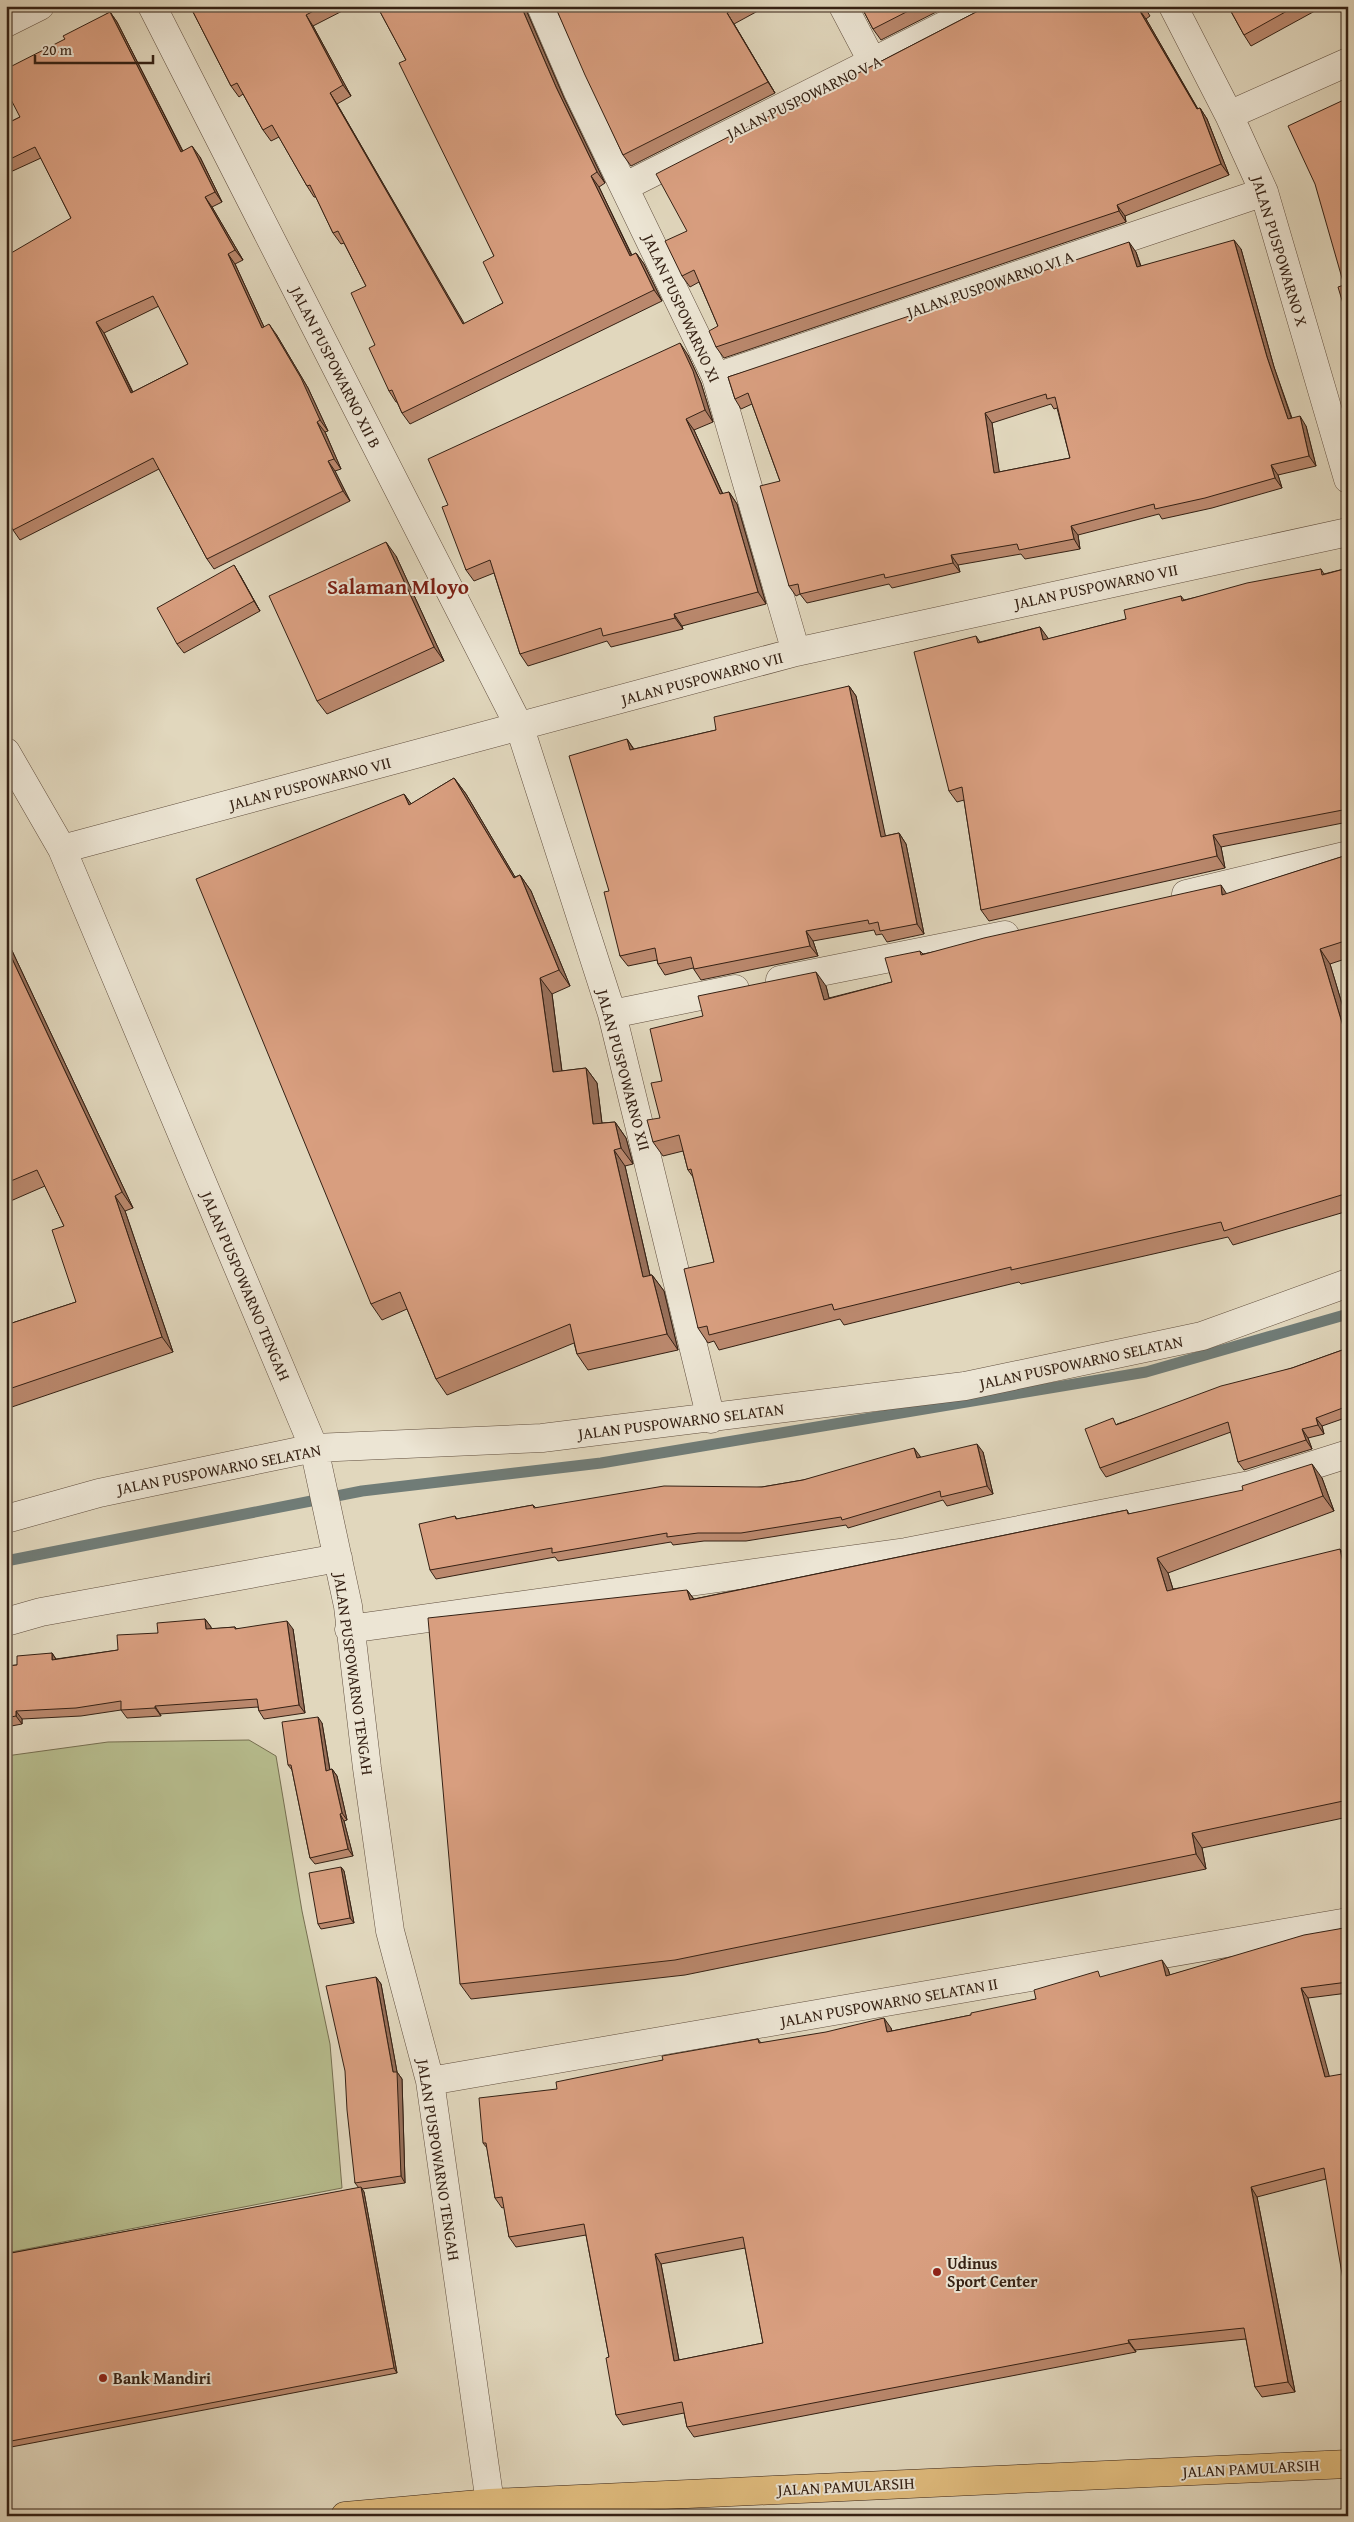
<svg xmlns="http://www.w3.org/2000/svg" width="1354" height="2522" font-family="'Gentium Book Plus',serif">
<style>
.green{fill:#b7bd8e;stroke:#766f51}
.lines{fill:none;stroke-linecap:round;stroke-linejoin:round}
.stream{stroke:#707c77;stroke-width:11}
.minor-casing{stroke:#604e3e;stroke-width:29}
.trunk-casing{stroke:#352114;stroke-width:29}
.minor{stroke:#ece5d4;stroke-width:28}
.trunk{stroke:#e0bc7e;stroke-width:28}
.wall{fill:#ba886d;stroke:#352114;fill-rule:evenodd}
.shaded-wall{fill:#976f59;stroke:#352114}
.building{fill:#d89e7f;stroke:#352114;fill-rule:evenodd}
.poi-dot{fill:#8f2418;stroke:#ece5d4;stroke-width:2}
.labels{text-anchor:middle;stroke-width:4;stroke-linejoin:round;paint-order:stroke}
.street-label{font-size:16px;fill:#352114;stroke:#ece5d4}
.poi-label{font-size:16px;font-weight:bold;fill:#352114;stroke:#ece5d4;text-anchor:start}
.district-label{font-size:21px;font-weight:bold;fill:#7a1f14;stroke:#ece5d4}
</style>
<rect width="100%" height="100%" fill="#e1d7bd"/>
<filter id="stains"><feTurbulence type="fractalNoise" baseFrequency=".004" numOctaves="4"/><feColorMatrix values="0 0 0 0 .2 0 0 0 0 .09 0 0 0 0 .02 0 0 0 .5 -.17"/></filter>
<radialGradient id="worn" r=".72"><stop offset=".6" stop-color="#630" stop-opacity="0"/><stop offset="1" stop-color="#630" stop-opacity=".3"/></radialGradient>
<!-- green -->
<path class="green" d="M249 1740 276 1756 302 1911 330 2044 342 2188 6 2253V1756L108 1742Z"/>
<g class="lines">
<!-- stream -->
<path class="stream" d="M6 1561 362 1491 601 1463 1146 1372 1348 1314"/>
<!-- minor casing -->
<g class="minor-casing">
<path id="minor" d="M152 6 520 728 612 1014 711 1419
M541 6 578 92 716 377 796 652
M843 6 873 63
M1173 6 1229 115 1264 192 1348 479
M6 23 40 6
M1229 115 1348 62
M624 187 983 6
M716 377 1264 192
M6 752 62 849 314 1448 348 1606 367 1768 390 1931 430 2081 490 2503
M62 849 796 652 1348 532
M1186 894 1348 855
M780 980 1005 935
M612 1014 735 989
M6 1519 99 1493 314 1448 542 1438 965 1386 1202 1336 1348 1283
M6 1622 41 1612 338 1558
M349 1629 906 1552 1250 1485 1348 1454
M430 2081 1348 1922"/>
</g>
<!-- trunk casing -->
<g class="trunk-casing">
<path id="trunk" d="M345 2516 490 2503 1348 2464"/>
</g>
<!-- minor -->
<use href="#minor" class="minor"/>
<!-- trunk -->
<use href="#trunk" class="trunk"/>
</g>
<!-- wall -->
<path class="wall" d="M190 6H352L313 26 351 96 337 104 464 324 503 303 494 256 406 60 377 6H526L527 12 564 98 605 183 599 187 632 255 636 253 644 264 662 301 410 424 402 413 397 402H396L389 391 375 345 366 286 344 243 341 244 333 233 316 197H314L307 186 279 137 271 141 263 130 243 94 239 97 231 86Z
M555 6H767L734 24 775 93 631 166 623 155Z
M861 6H948L881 40 873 29Z
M985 6H1144L1150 16 1146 19 1198 109 1200 108 1207 119 1229 175 1125 216 1126 222 724 358 716 347 718 326 699 282 690 287 682 276 687 231 785 111 982 9Z
M1228 6H1324L1251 46 1244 35Z
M110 12 117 22 183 151 200 157 222 202 212 207 243 260 235 264 264 327 276 334 308 388 328 431 325 432 341 469 335 471 350 501 214 569 207 559 159 469 20 540 13 530 71 218 41 158 6 174V124L20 117 65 39ZM159 306 188 364 133 392 104 333Z
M1241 249 1274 367 1292 418 1306 426 1316 466 1278 475 1282 488 1212 508 1162 519 1159 514 1078 535 1080 549 1025 559 1021 554 958 565 960 572 892 588 889 584 807 603 800 594 796 596 789 586 780 481 752 404 741 409 735 399 728 377 1136 252 1141 266ZM1051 404 1054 409 1057 408 1070 458 999 472 992 423Z
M688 355 701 383 713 422 694 430 723 494 729 492 737 504 766 604 682 626 683 629 611 647 607 641 528 666 520 654 494 573 474 581 466 570 448 505Z
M396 556 444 661 327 714 317 701Z
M1348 568V822L1221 847 1225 868 989 921 981 910 964 800 957 802 949 791 976 636 980 642 1040 627 1048 639 1126 619 1181 596 1184 600 1321 569 1324 574Z
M240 575 260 611 184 653 177 644Z
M849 686 856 696 885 836 899 833 906 844 924 934 887 942 882 934 876 935 874 930 813 941 818 956 701 980 693 968 665 975 658 964 657 960 628 966 620 956 627 739 634 749 716 730Z
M454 778 466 794 515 877 520 875 531 891 570 986 552 994 562 1071 586 1068 597 1083 602 1123 615 1122 626 1138 633 1164 625 1166 650 1275H652L664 1291 678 1350 588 1370 577 1354 574 1343 447 1395 436 1379 407 1309 382 1320 371 1304 404 794 411 804Z
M1344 856 1348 861V958L1330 964 1348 1024V1211L1233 1245 1228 1237 1021 1284 1019 1282 844 1325 840 1319 719 1350 714 1341 708 1343 698 1328 714 1262 693 1177 688 1170 683 1151 663 1156 653 1142 660 1118 662 1081 703 1016 826 986 829 998 892 982 920 951 923 954 1227 894Z
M6 938 133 1208 125 1211 173 1352 6 1409V1325L76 1302 64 1226 45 1186 6 1203Z
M1348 1348V1417L1322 1426 1324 1434 1308 1438 1312 1449 1244 1470 1238 1462 1231 1432 1106 1477 1100 1468 1117 1424 1292 1368Z
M983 1452 993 1494 947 1506 943 1500 848 1528 846 1525 746 1541H704L673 1545 671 1542 558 1561 555 1557 436 1579 430 1570 455 1516 457 1519 533 1505 536 1508 762 1487 803 1480 920 1456V1458Z
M1322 1478 1334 1511 1168 1573 1173 1589 1348 1560V1817L1202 1848 1206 1869 685 1975 471 1999 460 1984 687 1590 694 1599 1127 1510 1129 1514Z
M205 1619 211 1627V1629L235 1627 237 1629H293L305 1713 264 1719 259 1711 258 1707 160 1714 161 1716 127 1718 121 1710 81 1716 22 1719V1724L6 1727V1666L17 1665 52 1653 56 1659 118 1650 158 1633Z
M322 1723 330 1770 332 1769 337 1776 347 1820 344 1821 353 1856 315 1864 310 1858 292 1770 288 1765Z
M341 1867 344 1871 354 1923 321 1929 318 1924Z
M1348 1925V1993L1308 1998 1326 2179 1257 2197 1295 2392 1262 2397 1255 2387 1246 2339 1135 2350 1136 2352 694 2437 687 2427 684 2413 623 2425 616 2415 609 2357 586 2235 516 2247 509 2237 504 2207 502 2208 495 2198 487 2148 483 2143 557 2089 663 2060 758 2039 761 2043 891 2028 892 2031 971 2015 1036 1999 1102 1977 1168 1969 1170 1975 1344 1928ZM745 2248 763 2343 679 2360 661 2264Z
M376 1977 381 1984 397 2072 402 2079 405 2183 362 2189 364 2192 397 2373 6 2448V2254L359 2188 355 2183Z"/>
<!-- shaded-wall -->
<path class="shaded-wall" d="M521 6H526L527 12 564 98 605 183 597 172 556 87Z
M1138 8 1146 19 1204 120 1197 109Z
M110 12 117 22 188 162 181 152Z
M727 13 734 24 775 93 768 82Z
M306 15 313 26 351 96 343 85Z
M330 93 337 104 471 335 463 324Z
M1200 108 1207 119 1229 175 1221 164Z
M192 146 200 157 222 202 215 192Z
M591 176 599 187 637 267 630 256Z
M205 197 212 207 243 260 235 250Z
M1117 205 1125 216 1126 222 1119 211Z
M1234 240 1241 249 1274 367 1295 429 1288 419 1267 357Z
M1129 242 1136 252 1144 277 1137 267Z
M636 253 644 264 662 301 654 290Z
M228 254 235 264 269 338 262 328Z
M96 322 104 333 138 404 131 393Z
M269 324 276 334 308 388 328 431 320 420Z
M680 343 688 355 701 383 713 422 705 410Z
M985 413 992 423 1001 483 994 473Z
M1300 416 1306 426 1316 466 1309 456Z
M686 419 694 430 728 506 720 494Z
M317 422 325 432 341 469 334 459Z
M328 461 335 471 350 501 343 491Z
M1271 465 1278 475 1282 488 1275 478Z
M729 492 737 504 766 604 758 592Z
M1071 526 1078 535 1080 549 1074 539Z
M386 542 396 556 444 661 434 647Z
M951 555 958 565 960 572 953 563Z
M234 565 240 575 260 611 254 601Z
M674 614 682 626 683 629 675 618Z
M1040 627 1048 638 1051 652 1043 640Z
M849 686 856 696 888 848 881 837Z
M627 739 634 750H630Z
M454 778 466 794 525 894 514 878Z
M404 794 415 809 409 805Z
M899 833 906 844 924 934 917 924Z
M1213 835 1221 847 1225 868 1217 856Z
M1344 856 1348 861V868Z
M520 875 531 891 570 986 559 970Z
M1221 885 1230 899 1222 895Z
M806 931 813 941 818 956 810 946Z
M6 938 133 1208 122 1192 6 946Z
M1320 949 1330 964 1348 1024V1043Z
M816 972 826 986 833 1014 824 1000Z
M540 978 552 994 564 1088 553 1072Z
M586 1068 597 1083 604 1140 593 1124Z
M615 1122 626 1138 633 1164 621 1148Z
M614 1150 625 1166 654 1293 643 1277Z
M115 1196 125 1211 173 1352 162 1337Z
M652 1275 664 1291 678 1350 667 1334Z
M1316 1418 1322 1426 1324 1434 1318 1425Z
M1302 1429 1308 1438 1312 1449 1306 1440Z
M977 1444 983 1452 993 1494 987 1486Z
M914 1448 920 1456 923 1467 917 1458Z
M1312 1464 1322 1478 1334 1511 1323 1496Z
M1340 1549 1348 1560V1585Z
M1157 1558 1168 1573 1178 1606 1167 1591Z
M687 1590 698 1605 690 1600Z
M205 1619 211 1627 212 1637 206 1629Z
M287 1621 293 1629 305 1713 299 1705Z
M52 1653 57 1661 52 1660Z
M155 1706 160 1714 161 1716 155 1708Z
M16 1711 22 1719V1724L16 1716Z
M318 1717 322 1723 331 1777 326 1771Z
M332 1769 337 1776 347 1820 342 1813Z
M340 1814 344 1821 353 1856 348 1849Z
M1192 1833 1202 1848 1206 1869 1196 1854Z
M341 1867 344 1871 354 1923 350 1918Z
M1162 1960 1168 1969 1173 1986 1166 1976Z
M376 1977 381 1984 397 2072 402 2079 405 2183 401 2176 393 2072Z
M1301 1988 1308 1998 1332 2086 1325 2077Z
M884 2018 891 2028 894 2042 887 2032Z
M361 2187 364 2192 397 2373 394 2368Z
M1251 2187 1257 2197 1295 2392 1288 2382Z
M655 2254 661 2264 681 2371 674 2361Z
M1128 2340 1135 2350 1136 2352 1129 2343Z"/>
<!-- building -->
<path class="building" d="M190 6H323L306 15 343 85 330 93 463 324 503 303 483 262 494 256 399 63 406 60 377 6H521L556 87 597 172 591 176 630 256 636 253 654 290 402 413 392 390 389 391 369 348 375 345 351 293 366 286 338 231 333 233 310 185 307 186 272 125 263 130 237 83 231 86Z
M555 6H739L727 13 768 82 623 155 585 75Z
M861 6H918L873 29Z
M985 6H1141L1138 8 1197 109 1200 108 1221 164 1117 205 1119 211 716 347 709 331 718 326 694 270 682 276 665 241 687 231 656 174 783 109 785 111 982 9Z
M1228 6H1296L1244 35Z
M110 12 181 152 192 146 215 192 205 197 235 250 228 254 262 328 269 324 301 378 320 420 317 422 334 459 328 461 343 491 207 559 153 458 13 530 6 517V256L71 218 35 147 6 161V124L20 117 6 90V69L65 39 63 36ZM153 296 188 364 131 393 96 322Z
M1348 98V320L1338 287 1344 285 1315 184 1288 126Z
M1234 240 1267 357 1288 419 1300 416 1309 456 1271 465 1275 478 1205 498 1155 509 1154 504 1071 526 1074 539 1019 550 1017 544 951 555 953 563 885 578 884 574 800 594 798 584 789 586 760 486 780 481 748 393 735 399 728 377 1129 242 1137 267ZM1046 394 1047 399 1055 397 1070 458 994 473 985 413Z
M680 343 693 371 705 410 686 419 720 494 729 492 758 592 674 614 675 618 603 636 601 628 520 654 490 560 466 570 442 507 448 505 428 459Z
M386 542 434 647 317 701 269 596Z
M234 565 254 601 177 644 157 608Z
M1348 568V809L1213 835 1217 856 981 910 962 787 949 791 914 652 976 636 978 643 1040 627 1043 640 1126 619 1124 610 1181 596 1182 601 1247 583 1321 569 1322 575Z
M849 686 881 837 899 833 917 924 880 931 878 922 869 924 868 920 806 931 810 946 694 969 691 957 658 964 655 948 620 956 604 892 609 891 569 756 627 739 630 750 716 730 714 717Z
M454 778 514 878 520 875 559 970 540 978 553 1072 586 1068 593 1124 615 1122 621 1148 614 1150 643 1277 652 1275 667 1334 577 1354 570 1324 436 1379 400 1292 371 1304 196 879 404 794 409 805Z
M1344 856 1348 868V940L1320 949 1348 1043V1193L1224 1231 1221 1222 1011 1270V1267L834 1310 832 1304 709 1335 707 1326 698 1328 684 1269 714 1262 691 1169 688 1170 679 1135 653 1142 647 1120 660 1118 651 1083 662 1081 650 1029 703 1016 698 996 816 972 824 1000 892 982 885 958 920 951 921 955 984 938 1221 885 1222 895Z
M6 946 122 1192 115 1196 162 1337 6 1390V1325L76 1302 52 1230 64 1226 37 1170 6 1183Z
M1348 1348V1406L1316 1418 1318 1425 1302 1429 1306 1440 1238 1462 1228 1422 1100 1468 1085 1429 1113 1418 1116 1425 1221 1386 1292 1368Z
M977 1444 987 1486 941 1497 940 1491 842 1520 841 1517 741 1533H698L667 1537V1533L552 1553V1548L430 1570 419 1524 455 1516 456 1519 533 1505 534 1508 664 1486 762 1487 803 1480 914 1448 917 1458Z
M1312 1464 1323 1496 1157 1558 1167 1591 1340 1549 1348 1585V1800L1192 1833 1196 1854 675 1960 460 1984 428 1618 687 1590 690 1600 1127 1510 1128 1514 1243 1490 1242 1486Z
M205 1619 206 1629 235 1627V1629L287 1621 299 1705 259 1711 257 1699 155 1706V1708L121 1710V1701L76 1708 16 1711V1716L6 1718V1666L17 1665V1656L52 1653V1660L118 1650 117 1635 158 1633 157 1623Z
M318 1717 326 1771 332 1769 342 1813 340 1814 348 1849 310 1858 291 1765H288L282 1722Z
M341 1867 350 1918 318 1924 309 1873Z
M1348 1925V1982L1301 1988 1325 2077 1348 2073V2309L1324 2168 1251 2187 1288 2382 1255 2387 1244 2328 1128 2340 1129 2343 687 2427 682 2402 616 2415 606 2358 609 2357 584 2224 509 2237 502 2197 495 2198 486 2143H483L479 2098 557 2089 556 2082 663 2060 662 2056 758 2039 759 2043 826 2032 884 2018 887 2032 971 2015V2013L1036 1999 1034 1990 1098 1971 1100 1977 1162 1960 1166 1976 1304 1935 1344 1928ZM743 2237 763 2343 674 2361 655 2254Z
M376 1977 393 2072H397L401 2176 355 2183 347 2110 345 2071 326 1986Z
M361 2187 394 2368 6 2442V2254Z"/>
<!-- markers -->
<g class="poi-dot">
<circle cx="937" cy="2272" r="5"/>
<circle cx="103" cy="2378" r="5"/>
</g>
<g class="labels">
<!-- street labels -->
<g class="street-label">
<text transform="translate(804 97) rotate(-26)" y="6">JALAN PUSPOWARNO V A</text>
<text transform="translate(1280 251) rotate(73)" y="6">JALAN PUSPOWARNO X</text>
<text transform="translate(990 284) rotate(-19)" y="6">JALAN PUSPOWARNO VI A</text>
<text transform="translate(682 308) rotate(65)" y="6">JALAN PUSPOWARNO XI</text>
<text transform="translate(336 367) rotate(63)" y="6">JALAN PUSPOWARNO XII B</text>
<text transform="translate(1096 586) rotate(-12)" y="6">JALAN PUSPOWARNO VII</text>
<text transform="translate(702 678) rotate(-15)" y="6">JALAN PUSPOWARNO VII</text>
<text transform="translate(310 783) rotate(-15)" y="6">JALAN PUSPOWARNO VII</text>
<text transform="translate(624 1070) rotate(75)" y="6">JALAN PUSPOWARNO XII</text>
<text transform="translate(246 1286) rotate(67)" y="6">JALAN PUSPOWARNO TENGAH</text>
<text transform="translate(1081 1362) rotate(-12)" y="6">JALAN PUSPOWARNO SELATAN</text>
<text transform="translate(681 1421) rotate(-7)" y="6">JALAN PUSPOWARNO SELATAN</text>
<text transform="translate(219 1469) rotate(-11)" y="6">JALAN PUSPOWARNO SELATAN</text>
<text transform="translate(354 1674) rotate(82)" y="6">JALAN PUSPOWARNO TENGAH</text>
<text transform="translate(889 2002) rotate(-10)" y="6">JALAN PUSPOWARNO SELATAN II</text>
<text transform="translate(439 2160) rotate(81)" y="6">JALAN PUSPOWARNO TENGAH</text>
<text transform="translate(1251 2468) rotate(-3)" y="6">JALAN PAMULARSIH</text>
<text transform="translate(846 2486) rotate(-3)" y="6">JALAN PAMULARSIH</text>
</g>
<!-- poi labels -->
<g class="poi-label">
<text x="947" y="2269">Udinus<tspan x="947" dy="18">Sport Center</tspan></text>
<text x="113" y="2384">Bank Mandiri</text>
</g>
<!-- district labels -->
<g class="district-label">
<text x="398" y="594">Salaman Mloyo</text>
</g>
</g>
<!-- margin -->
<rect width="1354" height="2522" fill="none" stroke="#e1d7bd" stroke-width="25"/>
<rect x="8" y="8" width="1339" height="2507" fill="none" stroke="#352114" stroke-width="2.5"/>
<rect x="12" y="12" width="1329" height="2497" fill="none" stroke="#352114"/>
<!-- scale -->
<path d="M35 55v8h118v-8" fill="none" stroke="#352114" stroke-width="2.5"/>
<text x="42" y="55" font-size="15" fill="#352114" stroke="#ece5d4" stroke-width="4" paint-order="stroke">20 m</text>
<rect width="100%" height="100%" filter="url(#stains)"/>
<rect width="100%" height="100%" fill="url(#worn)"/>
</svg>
